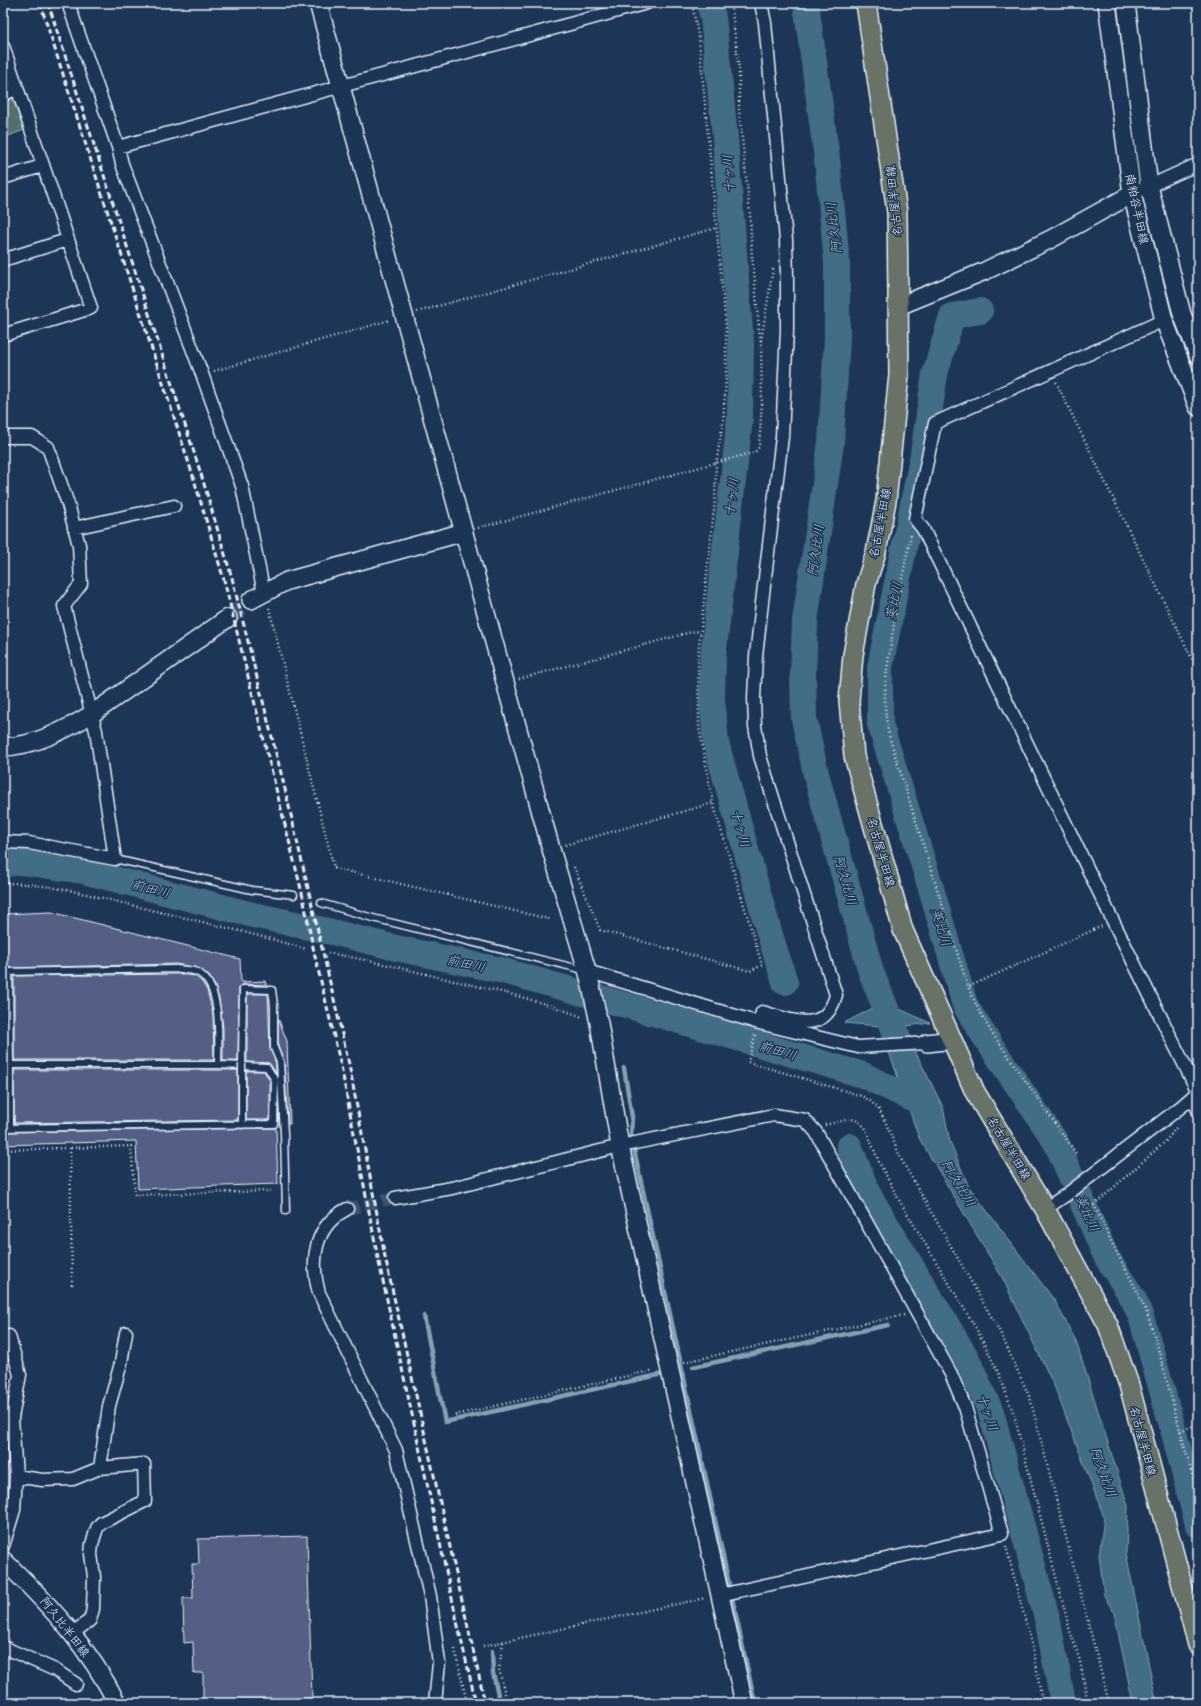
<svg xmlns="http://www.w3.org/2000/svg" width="1201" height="1706" font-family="Sriracha,'Klee One',sans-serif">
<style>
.green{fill:#53706e;stroke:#9eb0b3}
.water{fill:#426d87;stroke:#84a2b4}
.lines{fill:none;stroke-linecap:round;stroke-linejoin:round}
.stream{stroke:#84a2b4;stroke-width:4.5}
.river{stroke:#426d87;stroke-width:26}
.building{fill:#555f86;stroke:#e8f1f8}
.street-tunnel{stroke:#3b516f;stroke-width:12;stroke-dasharray:12 6;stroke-linecap:butt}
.secondary-tunnel{stroke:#3b516f;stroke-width:17;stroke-dasharray:17 8;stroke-linecap:butt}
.lane-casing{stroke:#e8f1f8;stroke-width:9}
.street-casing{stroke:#e8f1f8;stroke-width:15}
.secondary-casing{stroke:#e8f1f8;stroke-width:20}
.primary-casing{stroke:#e8f1f8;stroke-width:22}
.path{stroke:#e8f1f8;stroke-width:2.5;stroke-dasharray:1 3;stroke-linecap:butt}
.lane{stroke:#1d3557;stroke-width:6}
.street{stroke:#1d3557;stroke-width:12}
.secondary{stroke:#1d3557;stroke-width:17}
.primary{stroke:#697266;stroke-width:19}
.rail{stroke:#e8f1f8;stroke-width:3;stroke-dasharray:6 3;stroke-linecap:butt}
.lane-bridge-casing{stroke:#e8f1f8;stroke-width:9;stroke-linecap:butt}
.lane-bridge{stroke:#1d3557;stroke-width:6}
.labels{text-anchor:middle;stroke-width:3;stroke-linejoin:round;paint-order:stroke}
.street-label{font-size:12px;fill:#e8f1f8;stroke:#1d3557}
.water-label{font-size:13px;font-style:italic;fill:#aec3d0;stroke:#1d3557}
</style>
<rect width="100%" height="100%" fill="#1d3557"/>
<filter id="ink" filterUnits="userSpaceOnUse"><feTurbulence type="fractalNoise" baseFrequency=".025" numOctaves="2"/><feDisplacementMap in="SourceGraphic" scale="8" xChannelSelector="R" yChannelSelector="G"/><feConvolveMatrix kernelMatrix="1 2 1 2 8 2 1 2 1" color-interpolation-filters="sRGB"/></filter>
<g filter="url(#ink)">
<!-- green -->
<path class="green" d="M10 99 14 102 24 130 3 138V105Z"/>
<!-- water -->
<path class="water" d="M895 1007 930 1023 907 1026 913 1047 943 1107 950 1142 969 1187 1055 1301 1076 1341 1128 1506 1126 1553 1155 1695 1159 1703H1133L1114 1613 1104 1595 1099 1556 1104 1517 1055 1388 1003 1279 919 1138 880 1026 844 1023 871 1009Z"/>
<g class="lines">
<!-- stream -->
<path class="stream" d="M624 1068 632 1117 631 1136 755 1703
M424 1316 445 1422 663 1374
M693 1367 888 1325
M492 1651 493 1673 500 1703"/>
<!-- river -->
<path class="river" d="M709 3 713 17 725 137 741 344 740 418 713 657 712 699 716 743 769 932 785 982
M806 3 827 159 837 263V337L831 443 805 621 803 673 804 719 817 778 871 972 899 1041
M980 311 952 316 935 374 923 454 880 667V724L930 885 965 1005 985 1037 1056 1142 1106 1256 1134 1300 1142 1320 1173 1429 1198 1525
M3 864 22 862 83 871 253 915 332 932 396 948 500 970 636 1008 863 1075 919 1102
M849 1146 868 1194 967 1359 991 1412 1048 1622 1063 1703"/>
</g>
<!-- building -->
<path class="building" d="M51 912 240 959 241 982 265 981 266 985 243 984 239 987 238 1061H223V1028L219 999 215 986 209 976 198 968 176 964 3 968V914Z
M178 974 195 976 202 982 207 990 213 1015 214 1060H14V976Z
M3 976H5V1061H3Z
M247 994H268L270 1048 276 1063V1073L269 1063 247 1062Z
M278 1018 287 1041 290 1124H288L284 1061 278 1047Z
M3 1070H6V1123L3 1124Z
M14 1070H238V1120L14 1123Z
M246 1071H264L270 1081V1120H246Z
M274 1128H276L278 1184 138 1189 136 1141 3 1145V1132Z
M307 1536 312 1698 203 1701V1673H194L193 1642 184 1643 183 1598H193L192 1564H199L198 1539Z"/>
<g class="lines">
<!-- street-tunnel -->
<path class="street-tunnel" d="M347 1209 395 1198"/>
<!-- secondary-tunnel -->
<path class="secondary-tunnel" d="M228 618 251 600"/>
<!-- lane casing -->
<g class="lane-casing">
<path id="lane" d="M115 859 252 890 294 895
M321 903 373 918 584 970
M3 972 176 969C182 970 192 970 197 972 223 984 218 1042 218 1065L267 1067 275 1080 274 1124 3 1128
M9 972 10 1065H218
M242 1064 243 989 272 990 274 1005V1048L280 1062 284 1134 286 1211
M3 1066 10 1065V1128
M242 1078V1125"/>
</g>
<!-- street casing -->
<g class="street-casing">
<path id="street" d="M68 3 118 147 122 164 202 374 242 486 264 593
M3 46 91 308 3 335
M3 95 17 88
M118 147 647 3
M3 178 42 166
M1132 194 1198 164
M3 260 67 240
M1164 320 935 423 915 519 923 529 1113 921 1198 1092
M3 437H32L48 447 68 504 79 545 81 584 64 606 96 731 115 859 29 843 3 842
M74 528 174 506
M587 971 759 1023 858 1047 927 1043
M759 1023 762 1012C792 1020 825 1036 836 995L770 788 760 756 755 726 754 698 756 656 763 594 782 437 787 330V277L786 240 765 23 761 3
M1193 1097 1198 1110
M395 1198 452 1188 620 1146 774 1115 805 1120 816 1132 951 1374 965 1407 1002 1534 720 1595
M347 1209C314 1226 310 1260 319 1293L396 1450 430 1596 439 1663 435 1703
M1045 1209 1066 1195 1182 1106 1198 1092
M3 1337 9 1336 20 1375 12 1418 16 1476 14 1510 3 1546
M100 1468 109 1406 121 1363 126 1333
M16 1476 42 1480 73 1479 100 1468 144 1464 145 1501 101 1523 97 1528 92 1544 91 1554 94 1577 93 1609 90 1620 73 1633
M3 1647 55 1670 76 1684"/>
</g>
<!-- secondary casing -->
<g class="secondary-casing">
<path id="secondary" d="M318 3 551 849 589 977 599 1023 620 1146 744 1703
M1107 3 1132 194 1164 320 1198 407
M1126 3 1149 186 1182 314 1198 355
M899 306 985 271 1051 239 1132 194
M251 600 287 581 464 532
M3 747C35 746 65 730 92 714L228 618
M927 1043 952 1040
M3 1560C48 1603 89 1647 117 1703"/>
</g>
<!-- primary casing -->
<g class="primary-casing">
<path id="primary" d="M866 3 897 212 899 375 886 501 876 552 866 584 853 655 849 701 854 756 903 930 952 1040 975 1092 1045 1209 1108 1325 1129 1385 1198 1645"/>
</g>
<!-- path -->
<path class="path" d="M417 312 716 228
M761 341 773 269
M214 371 390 320
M1056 382 1198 671
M478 528 755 452 759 447 762 403 761 342 759 329 754 272 752 258 750 214 739 109V70L731 3
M911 535C904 567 898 599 893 631 887 670 880 700 890 739L968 987
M269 608 334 868 549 919
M519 679 695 631 700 632
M565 845 713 803
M574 867 600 930 750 971 762 965 713 803 699 727 698 655 715 500 716 463 723 423 726 377V329L699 40 692 3
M3 883C51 883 97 897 143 908 198 921 252 933 306 949
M328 953C369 960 410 970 450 980 495 990 539 1000 582 1017
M755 1035 748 1062 862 1096 870 1101 878 1108 885 1121 901 1159 1000 1332 1030 1398 1109 1703
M825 1125 850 1119 856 1120 865 1127 879 1162 899 1200 977 1330 999 1374 1014 1415 1070 1631 1080 1661 1088 1703
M1176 1128 1166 1141 1094 1205 1115 1249 1137 1291 1147 1313 1156 1341 1198 1496
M70 1148 72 1287
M3 1150 131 1146 135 1195 271 1191
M1076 1153 990 1030 979 1010 968 987 1102 926
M684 1362 904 1315
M455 1415 654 1370
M1180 1431 1198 1424
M1006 1546 1035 1658 1042 1703
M503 1642 499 1669 507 1703
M483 1646 705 1598
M455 1649 467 1703"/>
<!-- lane -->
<use href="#lane" class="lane"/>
<!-- street -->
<use href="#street" class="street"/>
<!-- secondary -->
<use href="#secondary" class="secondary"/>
<!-- primary -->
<use href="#primary" class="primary"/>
<!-- rail -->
<path class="rail" d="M40 3 193 476 224 580 303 897 314 952 341 1066 378 1258 460 1635 476 1703
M48 3 201 474 232 578 284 785 349 1064 385 1257 485 1703"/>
<!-- lane-bridge casing -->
<g class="lane-bridge-casing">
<path id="lane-bridge" d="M242 1064V1078"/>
</g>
<!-- lane-bridge -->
<use href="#lane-bridge" class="lane-bridge"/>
</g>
</g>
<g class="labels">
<!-- street labels -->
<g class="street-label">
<text transform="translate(894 201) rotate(-96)" y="4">名古屋半田線</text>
<text transform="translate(1137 209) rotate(78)" y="4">南粕谷半田線</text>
<text transform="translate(880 523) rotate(-79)" y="4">名古屋半田線</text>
<text transform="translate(881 852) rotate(74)" y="4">名古屋半田線</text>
<text transform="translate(1009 1148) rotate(59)" y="4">名古屋半田線</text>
<text transform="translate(1143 1441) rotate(75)" y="4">名古屋半田線</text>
<text transform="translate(65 1627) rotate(52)" y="4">阿久比半田線</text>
</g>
<!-- water labels -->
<g class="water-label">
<text transform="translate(728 174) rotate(-94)" y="5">十ヶ川</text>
<text transform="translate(833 228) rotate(-97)" y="5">阿久比川</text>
<text transform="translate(731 497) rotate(-83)" y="5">十ヶ川</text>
<text transform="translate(815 550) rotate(-82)" y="5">阿久比川</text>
<text transform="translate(893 601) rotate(-79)" y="5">英比川</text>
<text transform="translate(741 828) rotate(74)" y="5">十ヶ川</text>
<text transform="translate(846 880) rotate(74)" y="5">阿久比川</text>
<text transform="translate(151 888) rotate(15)" y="5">前田川</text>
<text transform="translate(942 927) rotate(73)" y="5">英比川</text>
<text transform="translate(466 963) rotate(13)" y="5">前田川</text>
<text transform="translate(778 1050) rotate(16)" y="5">前田川</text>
<text transform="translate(959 1183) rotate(59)" y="5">阿久比川</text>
<text transform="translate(1088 1213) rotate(66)" y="5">英比川</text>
<text transform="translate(988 1412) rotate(70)" y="5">十ヶ川</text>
<text transform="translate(1104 1472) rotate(70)" y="5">阿久比川</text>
</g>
</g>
<!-- margin -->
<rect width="1201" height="1706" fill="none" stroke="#1d3557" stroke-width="16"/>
<rect x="8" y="8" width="1185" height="1690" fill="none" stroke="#e8f1f8" stroke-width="1.5" filter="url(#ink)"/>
</svg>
